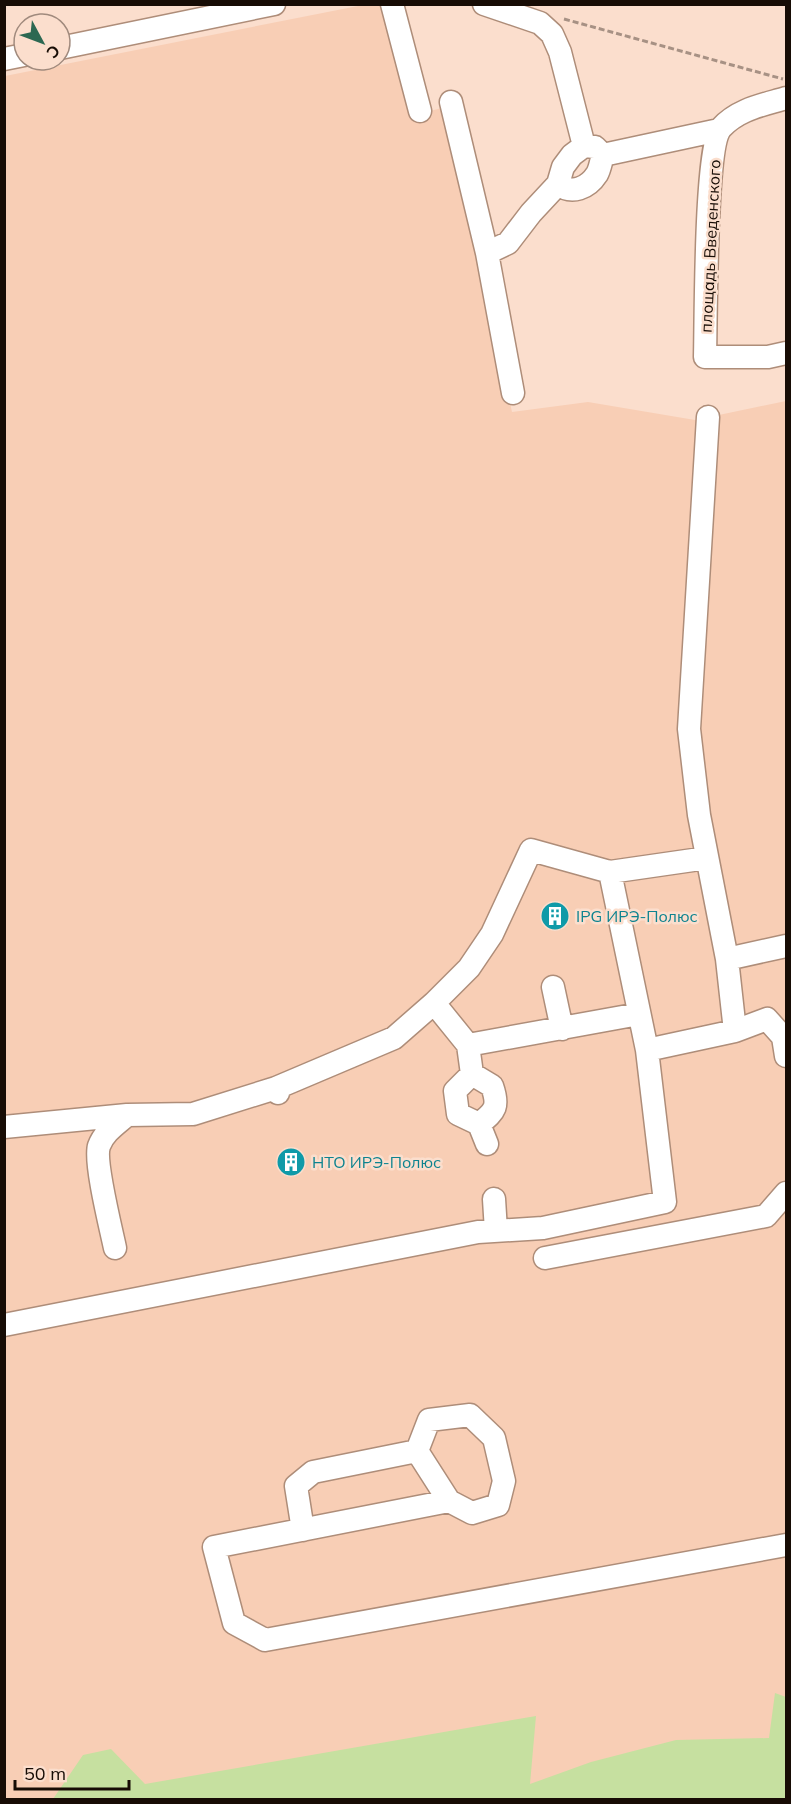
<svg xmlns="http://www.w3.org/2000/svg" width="791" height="1804" font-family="Mulish,sans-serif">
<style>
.built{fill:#f8ceb5}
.green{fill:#c6e0a0}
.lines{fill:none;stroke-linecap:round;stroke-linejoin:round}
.minor-casing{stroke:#ae8d79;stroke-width:25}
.path{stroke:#a79184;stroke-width:3;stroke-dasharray:6 3;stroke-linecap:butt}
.minor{stroke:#fff;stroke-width:22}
.labels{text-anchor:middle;stroke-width:5;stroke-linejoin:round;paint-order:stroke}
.street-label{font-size:16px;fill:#170c05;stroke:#fbdecd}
.culture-label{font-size:16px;fill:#0d838f;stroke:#fbdecd;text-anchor:start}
</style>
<rect width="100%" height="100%" fill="#fbdecd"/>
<!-- built -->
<path class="built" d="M363 5H384L414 115 446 107 512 412 588 402 695 420 786 401V1799L5 1800V76Z"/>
<!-- green -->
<path class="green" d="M775 1693 786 1697V1799H53L83 1755 111 1749 145 1784 536 1716 530 1784 591 1762 676 1740 769 1738Z"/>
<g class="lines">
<!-- minor casing -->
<g class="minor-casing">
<path id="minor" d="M392 4 420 111
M484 4 540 23 552 34 560 52 584 146
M60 48 274 4
M4 59 24 55
M786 98C763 105 738 109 721 128 705 147 706 322 705 357H768L786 353
M451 102 487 253
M603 155 719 130
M558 184C572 195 588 188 597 174 600 169 601 161 603 155
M513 393 487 253 508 243 531 213 558 184 563 167 572 155 584 146 595 147 603 155
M708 417 689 729 699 815 727 959
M553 987 562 1029
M434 1003 469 968 492 934 531 850 610 872 707 858
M735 1031 767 1019 783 1037 786 1056
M468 1045 639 1014
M647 1050 735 1031 727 959 786 946
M472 1074 492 1086C499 1106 496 1111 479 1124
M278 1093 276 1088 394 1038 434 1003 468 1045 472 1074 455 1091 458 1114 479 1124 487 1144
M4 1127 127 1115
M494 1199 496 1231
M115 1248C111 1229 94 1161 99 1146 104 1132 117 1124 127 1115L193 1114 276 1088
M545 1258 766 1216 786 1193
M4 1325 478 1232 543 1228 665 1202 647 1050 610 872
M417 1451 449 1501
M303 1530 296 1486 313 1472 417 1451 429 1420 470 1415 494 1438 504 1481 498 1505 472 1513 449 1501 214 1547 234 1623 265 1640 786 1545"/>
</g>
<!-- path -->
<path class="path" d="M564 19 783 79"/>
<!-- minor -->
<use href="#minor" class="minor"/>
</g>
<!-- icons -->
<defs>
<g id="building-disc" transform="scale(1.5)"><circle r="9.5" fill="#0f9aa8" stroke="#fbdecd"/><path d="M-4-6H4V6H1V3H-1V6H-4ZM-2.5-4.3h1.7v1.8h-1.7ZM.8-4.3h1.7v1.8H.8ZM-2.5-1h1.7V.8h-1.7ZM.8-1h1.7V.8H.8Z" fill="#fff"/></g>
</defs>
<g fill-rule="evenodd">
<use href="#building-disc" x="555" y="916"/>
<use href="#building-disc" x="291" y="1162"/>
</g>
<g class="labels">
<!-- street labels -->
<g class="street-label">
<text transform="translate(710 246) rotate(-87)" y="6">площадь Введенского</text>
</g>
<!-- culture labels -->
<g class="culture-label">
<text x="576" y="922">IPG ИРЭ-Полюс</text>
<text x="312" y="1168">НТО ИРЭ-Полюс</text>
</g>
</g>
<!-- border -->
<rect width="791" height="1804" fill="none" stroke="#170c05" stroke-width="12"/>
<!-- north arrow -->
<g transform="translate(42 42) rotate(131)"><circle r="28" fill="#fbdecd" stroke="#a08a7d" stroke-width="1.5"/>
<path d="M0-4.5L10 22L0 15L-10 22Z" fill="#2c6852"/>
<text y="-9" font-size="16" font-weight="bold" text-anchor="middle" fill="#170c05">С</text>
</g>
<!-- scale -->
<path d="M15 1780v9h114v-9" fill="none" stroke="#170c05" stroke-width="3"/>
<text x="24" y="1780" font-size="18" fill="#170c05" stroke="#fbdecd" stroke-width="4.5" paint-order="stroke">50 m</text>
</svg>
